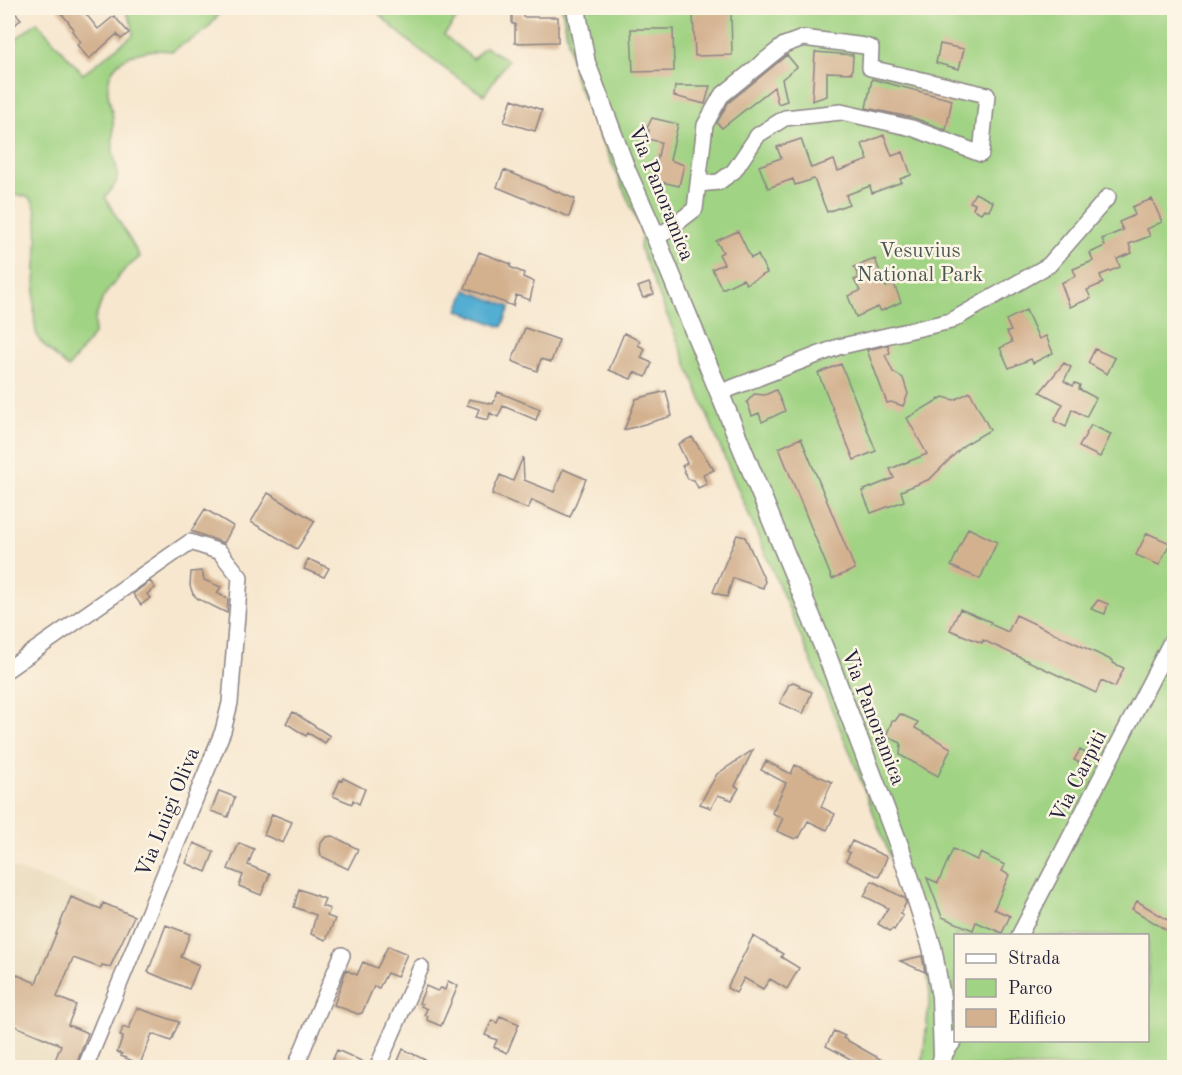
<svg xmlns="http://www.w3.org/2000/svg" width="1182" height="1075" font-family="'Old Standard TT',serif">
<style>
.built{fill:#e8d9ba}
.green{fill:#a0d383;stroke:#617a5f;stroke-width:1.5;fill-rule:evenodd}
.water{fill:#53aed1;stroke:#3a6886;stroke-width:1.5}
.building{fill:#d3b18f}
.lines{fill:none;stroke-linecap:round;stroke-linejoin:round}
.minor-casing{stroke:#8c8485;stroke-width:18}
.tertiary-casing{stroke:#8c8485;stroke-width:21}
.minor{stroke:#fff;stroke-width:15}
.tertiary{stroke:#fff;stroke-width:18}
.labels{text-anchor:middle;stroke-width:5;stroke-linejoin:round;paint-order:stroke}
.street-label{font-size:21px;fill:#22223b;stroke:#fcf5e5}
.park-label{font-size:21px;fill:#485751;stroke:#fcf5e5}
</style>
<rect width="100%" height="100%" fill="#fcf5e5"/>
<filter id="ink" filterUnits="userSpaceOnUse"><feTurbulence type="fractalNoise" baseFrequency=".0167" numOctaves="2"/><feDisplacementMap in="SourceGraphic" scale="12" xChannelSelector="R" yChannelSelector="G"/><feConvolveMatrix kernelMatrix="1 2 1 2 8 2 1 2 1" color-interpolation-filters="sRGB"/></filter>
<filter id="wash" filterUnits="userSpaceOnUse"><feTurbulence type="fractalNoise" baseFrequency=".008" numOctaves="4" result="noise"/><feDisplacementMap in="SourceGraphic" scale="24" xChannelSelector="R" yChannelSelector="G"/><feGaussianBlur stdDeviation="1.35" result="paint"/><feColorMatrix in="noise" values="0 0 0 0 0 0 0 0 0 0 0 0 0 0 0 0 0 1.4 0 .05"/><feComposite in="paint" operator="in"/></filter>
<g filter="url(#wash)">
<rect width="100%" height="100%" fill="#f7e7cf"/>
<!-- built -->
<path class="built" d="M8 866 99 900 58 997 76 1005 68 1025 88 1033 74 1067H21L8 1062Z"/>
<!-- green -->
<path class="green" d="M124 8H224C216 16 212 26 202 33 193 40 182 43 173 51 148 48 110 53 108 86 107 96 112 108 113 118 114 129 112 140 113 151 114 162 120 171 116 182 114 187 108 193 105 197L140 257 124 270 103 297 95 320 94 334 68 368C60 360 43 346 38 338 26 312 48 213 30 199 24 194 15 195 8 196V45L37 22 83 74 133 35 132 24Z
M373 8H465L444 35 473 59 485 47 508 60 484 95C443 69 406 42 373 8Z
M562 8H1174V1067H922L930 995 924 945 850 752 726 461 640 248 642 232 575 79ZM956 936H1148V1040H956Z"/>
<!-- water -->
<path class="water" d="M466 290 510 307 502 327 458 310Z"/>
<g id="blocks">
<!-- building -->
<path class="building" d="M8 8H10L21 19 8 32Z
M56 8H81L98 29 114 16 129 33 121 39 117 34 89 59 77 45 81 42 72 31 73 29 68 21Z
M731 11 732 55 695 56 693 13Z
M512 13H523V17H558V42L515 43V24H512Z
M631 29H673L674 71 633 72Z
M940 44 964 49 959 69 936 63Z
M815 52 853 55 852 73 827 72V96L812 101Z
M787 55 797 67 782 79 787 101 778 104 774 87 722 128 717 123 728 103Z
M872 79 952 100 946 130 914 118 866 108Z
M675 86H710L705 104 674 96Z
M512 99 542 110 535 131 504 122Z
M652 118 678 124 670 160 684 165 679 186 653 180 661 142 647 139 649 130H646Z
M884 135 892 156 903 152 911 175 900 179 902 182 872 193 870 186 846 195 849 204 827 212 814 179 795 185 793 179 768 188 759 166 781 158 777 147 801 139 811 168 834 160 838 171 868 160 862 144Z
M504 170 575 199 569 217 497 187Z
M975 193 993 202 989 211 984 209 981 213 973 209 975 204 970 202Z
M1152 199 1162 222 1147 229 1150 236 1129 244 1132 253 1117 259 1120 267 1100 275 1103 283 1087 290 1091 298 1070 307 1061 283 1076 276 1073 269 1093 261 1090 253 1105 246 1102 239 1123 230 1119 222 1135 215 1132 207Z
M738 231 751 258 758 255 767 273 746 284 743 279 722 289 712 269 724 264 719 254 723 252 716 241Z
M479 252 511 264 510 267 524 273 523 277 534 282 530 300 516 295 513 306 465 288Z
M875 259 886 287 894 284 901 302 881 311 878 307 856 317 848 296 860 291 854 280 859 278 854 267Z
M649 283 654 294 643 298 638 287Z
M1026 310 1039 339 1046 336 1053 353 1033 363 1031 359 1009 368 1000 348 1012 342 1007 332 1011 331 1006 320Z
M525 328 559 340 551 362 541 359 537 371 512 361Z
M624 333 640 341 638 345 645 349 641 358 652 363 646 377 634 372 631 379 609 370Z
M888 345 890 353 885 355 893 372 903 378 908 394 903 406 891 402 887 403 867 350Z
M1095 349 1115 358 1107 374 1088 363Z
M1064 363 1071 367 1064 381 1073 386 1075 383 1080 385 1079 389 1096 398 1086 417 1072 409 1066 427 1054 421 1063 404 1040 392Z
M841 364 876 451 854 460 818 373Z
M776 390 785 411 762 422 759 413 752 416 747 402 754 394 765 395Z
M666 391 672 416 624 430 636 399Z
M498 392 540 409 536 420 503 406 498 417 490 413 488 420 476 417 479 409 467 405 469 399 493 404Z
M970 392 990 430 964 445 930 479 901 491 904 501 871 513 862 491 894 478 890 469 927 454 907 418 943 397 954 400Z
M1091 425 1111 434 1100 457 1079 447Z
M692 437 714 470 703 475 707 484 698 488 694 480 688 479 682 466 687 463 678 444Z
M801 438 855 569 832 579 779 448Z
M523 457 524 480 554 492 563 469 586 479 570 517 532 500 528 509 492 494 500 475 513 481Z
M268 493 315 521 297 549 251 522Z
M205 509 233 526 224 543 191 531Z
M968 528 997 542 980 579 951 566Z
M1147 533 1170 543 1159 565 1136 555Z
M737 535 745 537 765 581 763 588 733 578 727 597 713 592Z
M308 559 329 568 324 577 304 569Z
M202 571 204 580 221 587 217 593 228 599 227 613 198 599 193 594 190 586 191 572Z
M150 581 155 588 147 594 150 598 141 605 133 594Z
M1098 600 1108 604 1105 614 1091 609Z
M960 609 991 622 990 624 1008 632 1016 615 1113 661V663L1124 668 1115 687 1101 681 1096 693 983 640 982 643 950 630Z
M793 682 800 685 799 687 812 692 803 714 780 703 789 684Z
M293 712 330 736 325 743 308 733 306 736 286 723Z
M900 714 918 722 915 728 951 748 938 776 900 755 901 743 886 736 892 721H895Z
M753 750 735 786 739 788 732 800 718 795 711 808 700 804 717 774Z
M1080 750 1089 755 1084 765 1074 760Z
M766 761 791 774 795 765 832 782 821 807 835 814 827 830 808 821 799 838 798 837 795 839 777 831 783 818 772 813 786 783 761 770Z
M343 778 365 789 359 804 353 800 352 804 333 796 340 780 342 781Z
M219 791 235 797 228 817 211 811Z
M272 814 292 822 283 843 264 835Z
M333 836 358 849 348 869 321 856 320 850 321 843 326 837Z
M852 841 887 857 879 877 846 861 850 853 847 851Z
M194 843 214 852 206 872 186 863Z
M239 843 254 849 248 865 270 874 261 895 239 886 243 875 228 869Z
M953 849 977 860 981 853 1005 865 1002 871 1009 875 994 909 1010 916 1002 933 976 922 973 930 942 917 927 878 938 883Z
M872 881 904 898 906 903 900 914 903 916 894 930 892 929 890 931 878 924 888 908 864 896Z
M299 889 325 899 322 906 330 909 327 916 335 919 326 940 311 934 316 915 294 907Z
M71 897 101 909 103 903 134 916 110 967 102 965 101 968 73 958 57 997 76 1005 68 1025 88 1033 75 1068H52L61 1045 8 1023V971L36 983Z
M1137 901 1174 924V935L1132 909Z
M166 925 190 934 181 957 199 965 189 989 148 972Z
M753 936 783 954 781 957 799 968 787 989 770 979 763 989 744 978 736 993 727 988Z
M388 946 407 954 397 977 387 973 379 988 374 986 362 1013 358 1014 334 1005 346 970 357 975 363 962 377 968Z
M922 956 925 972 900 961Z
M448 981 458 986 441 1026 427 1020 428 1016 424 1015 427 1009 421 1006 422 1004 419 1003 426 986 437 991 441 988 445 990Z
M137 1008 179 1022 171 1041 152 1034 140 1064 121 1056 122 1054 117 1052 123 1037 120 1036 123 1027 129 1029Z
M500 1016 519 1024 507 1053 494 1047 497 1040 485 1035 492 1020 497 1023Z
M834 1031 845 1036 843 1038 896 1068H867L826 1046Z
M403 1049 441 1068H395Z
M337 1050 368 1064 367 1068H329Z"/>
</g>
</g>
<g filter="url(#ink)">
<use href="#blocks" fill-opacity="0" stroke="#8c8485" stroke-width="1.5"/>
<g class="lines">
<!-- minor casing -->
<g class="minor-casing">
<path id="minor" d="M656 239 695 209 705 125 721 96 784 45 803 38 865 46 871 48 870 68 987 95 981 154 912 128 841 112 785 118 758 135 734 171 719 182 698 184
M719 393 838 347 951 321 1049 265 1108 197
M8 669 190 542 220 552 240 577 230 703 223 731 85 1068
M1019 936 1174 636
M943 1056 956 1038
M295 1068 342 955
M377 1068 421 967"/>
</g>
<!-- tertiary casing -->
<g class="tertiary-casing">
<path id="tertiary" d="M576 8 586 63 627 172 649 221 826 653 900 848 932 947 941 997 943 1056 940 1068"/>
</g>
<!-- minor -->
<use href="#minor" class="minor"/>
<!-- tertiary -->
<use href="#tertiary" class="tertiary"/>
</g>
</g>
<g class="labels">
<!-- street labels -->
<g class="street-label">
<text transform="translate(662 193) rotate(68)" y="7">Via Panoramica</text>
<text transform="translate(874 717) rotate(69)" y="7">Via Panoramica</text>
<text transform="translate(1078 776) rotate(-63)" y="7">Via Carpiti</text>
<text transform="translate(167 812) rotate(-68)" y="7">Via Luigi Oliva</text>
</g>
<!-- park labels -->
<g class="park-label">
<text x="920" y="257">Vesuvius<tspan x="920" dy="24">National Park</tspan></text>
</g>
</g>
<!-- margin -->
<rect width="1182" height="1075" fill="none" stroke="#fcf5e5" stroke-width="30"/>
<!-- legend -->
<rect x="954" y="934" width="195" height="108" fill="#fcf5e5" stroke="#a5a1a1" stroke-width="1.5"/>
<rect x="966" y="954" width="30" height="9" fill="#ffffff" stroke="#a5a1a1" stroke-width="1.5"/>
<text x="1008" y="964" font-size="18" fill="#22223b">Strada</text>
<rect x="966" y="979" width="30" height="18" fill="#a0d383" stroke="#a5a1a1" stroke-width="1.5"/>
<text x="1008" y="994" font-size="18" fill="#22223b">Parco</text>
<rect x="966" y="1009" width="30" height="18" fill="#d3b18f" stroke="#a5a1a1" stroke-width="1.5"/>
<text x="1008" y="1024" font-size="18" fill="#22223b">Edificio</text>
</svg>
